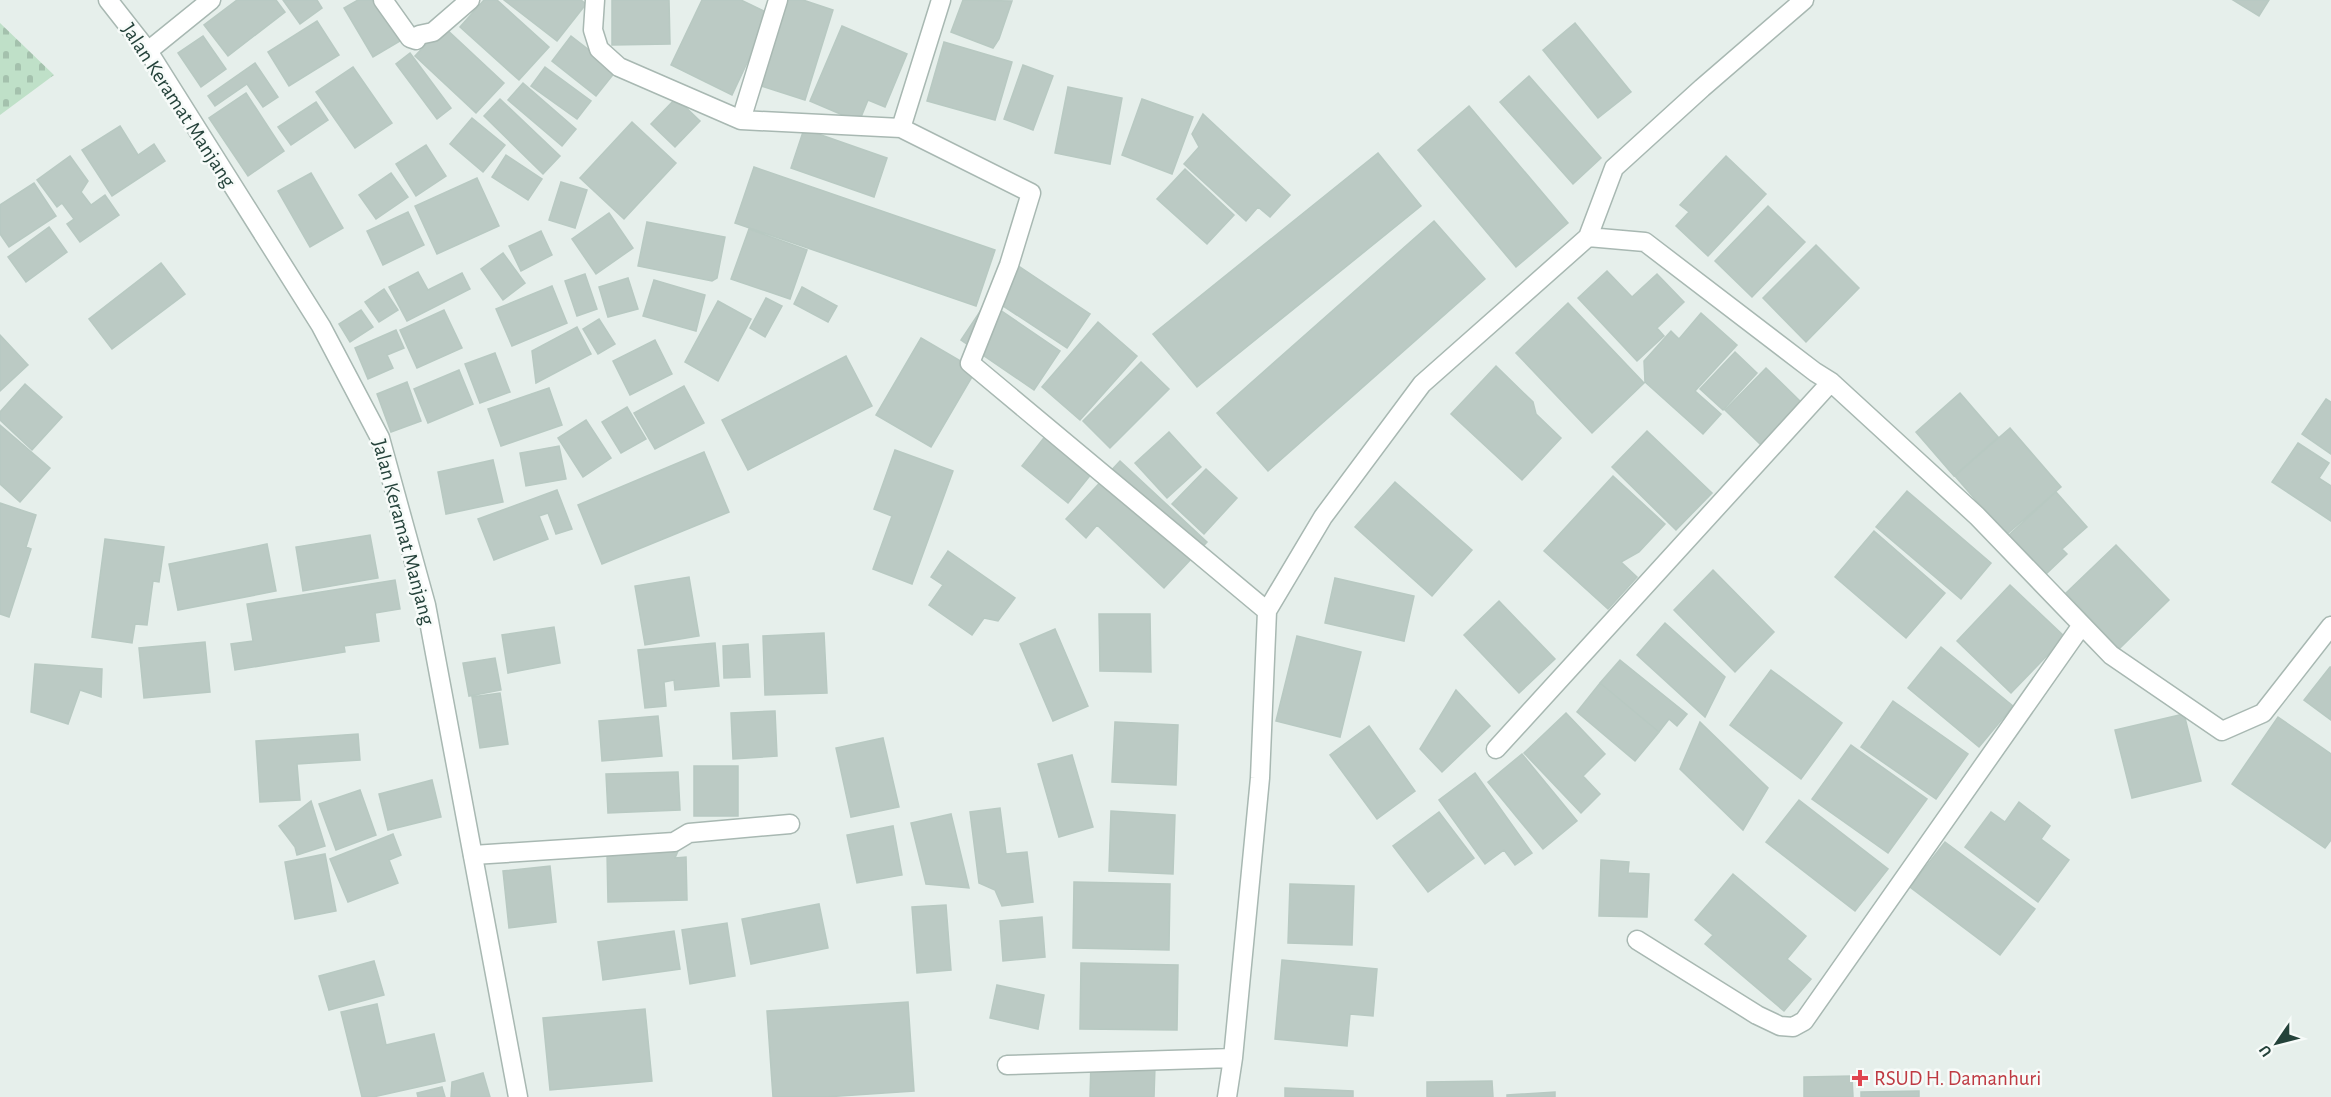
<svg xmlns="http://www.w3.org/2000/svg" width="2331" height="1097" font-family="'Alegreya Sans',sans-serif">
<style>
.cemetery{fill:url(#cemetery-stones)}
.building{fill:#bbcac4;stroke:#b8c9c2;stroke-width:1.5}
.lines{fill:none;stroke-linecap:round;stroke-linejoin:round}
.minor-casing{stroke:#a8b8b2;stroke-width:21}
.tertiary-casing{stroke:#a8b8b2;stroke-width:21}
.minor{stroke:#fff;stroke-width:18}
.tertiary{stroke:#fff;stroke-width:18}
.health-dot{fill:#e0444e;stroke:#f7fbf9;stroke-width:2}
.labels{text-anchor:middle;stroke-width:5;stroke-linejoin:round;paint-order:stroke}
.street-label{font-size:21px;fill:#24423a;stroke:#f7fbf9}
.health-label{font-size:21px;fill:#be3a42;stroke:#f7fbf9;text-anchor:start}
</style>
<defs>
<pattern id="cemetery-stones" width="16" height="16" patternUnits="userSpaceOnUse" patternTransform="scale(1.5)"><rect width="16" height="16" fill="#bfe0c8"/><path d="M2 7V4a2 2 0 0 1 4 0v3zM10 15v-3a2 2 0 0 1 4 0v3z" fill="#a4c1ad"/></pattern>
</defs>
<rect width="100%" height="100%" fill="#e6efeb"/>
<!-- cemetery -->
<path class="cemetery" d="M0 23 54 75 0 115Z"/>
<!-- building -->
<path class="building" d="M237 0H276L285 12 228 56 204 25Z
M283 0H317L322 8 300 24Z
M358 0H375L400 41 373 57 344 8Z
M484 0H497L549 47 519 80 460 27Z
M504 0H581L586 4 557 41Z
M612 0H669L670 44 612 45Z
M702 0H741L770 14 732 95 671 65Z
M785 0H803L833 10 805 100 758 85Z
M963 0 1012 1 999 39 993 48 951 32Z
M2233 0H2269L2259 16Z
M317 21 339 55 289 86 268 52Z
M1575 23 1631 92 1598 118 1543 50Z
M443 26 504 83 476 113 415 56Z
M842 26 907 54 885 107 868 100 859 122 810 101Z
M203 36 226 69 201 87 178 53Z
M571 36 616 71 596 96 552 61Z
M944 42 1012 62 995 120 927 101Z
M410 53 451 108 437 119 396 64Z
M255 63 278 97 263 107 247 84 215 106 208 96Z
M1023 65 1053 76 1033 130 1004 119Z
M353 67 392 123 355 148 316 92Z
M545 67 591 101 577 119 531 86Z
M1529 76 1601 158 1573 184 1500 102Z
M523 83 576 129 562 146 508 100Z
M1068 87 1122 98 1110 164 1055 153Z
M246 93 284 151 248 176 209 118Z
M676 98 700 121 675 147 651 124Z
M500 99 560 156 543 174 484 116Z
M1142 99 1193 117 1172 174 1122 155Z
M316 102 328 120 291 145 278 127Z
M1469 106 1568 223 1516 267 1418 150Z
M1203 114 1290 195 1270 217 1258 207 1246 221 1184 164 1199 147 1192 134Z
M472 118 505 145 483 172 450 144Z
M632 122 676 163 624 219 580 178Z
M120 126 138 155 154 144 165 161 112 196 82 150Z
M804 129 887 158 874 197 791 168Z
M426 145 446 176 416 196 396 164Z
M1378 153 1421 206 1197 387 1153 334Z
M506 155 542 179 528 200 492 177Z
M70 156 88 181 81 192 91 205 105 195 119 215 80 242 67 224 74 219 62 203 57 207 37 180Z
M1726 156 1766 194 1708 256 1676 226 1689 212 1680 205Z
M754 167 995 250 976 306 735 223Z
M1185 169 1234 215 1207 244 1157 199Z
M311 173 343 228 310 247 278 191Z
M391 173 408 197 376 219 359 195Z
M477 178 499 226 437 254 415 206Z
M561 182 587 190 575 228 549 220Z
M34 183 56 216 9 247 0 234V205Z
M1768 206 1805 242 1752 297 1715 261Z
M408 212 424 245 383 265 367 231Z
M609 213 633 248 596 274 572 239Z
M1434 221 1485 279 1268 471 1217 413Z
M647 222 725 237 717 278 712 281 638 266Z
M49 227 67 252 26 282 8 257Z
M749 229 807 250 790 299 731 279Z
M541 231 552 255 521 271 509 246Z
M1816 245 1859 288 1806 342 1763 298Z
M503 253 525 283 503 300 481 269Z
M1011 261 1090 314 1067 348 988 296Z
M161 263 185 294 112 349 89 319Z
M1607 271 1632 297 1657 274 1684 302 1657 328 1664 336 1637 361 1578 298Z
M418 272 428 290 462 273 470 289 407 321 389 287Z
M585 274 597 309 577 316 565 281Z
M628 278 638 309 608 317 599 287Z
M654 280 705 295 696 331 643 316Z
M552 286 567 323 512 346 496 309Z
M802 287 837 306 828 322 794 304Z
M384 289 398 310 379 322 365 302Z
M766 298 782 306 765 337 750 328Z
M718 301 751 319 718 381 685 362Z
M987 301 1060 351 1034 390 961 340Z
M1568 303 1644 383 1592 433 1516 353Z
M361 310 373 327 350 342 339 324Z
M444 310 462 348 417 368 400 330Z
M1701 313 1737 345 1695 391 1721 414 1703 434 1645 382 1644 361 1671 331 1679 339Z
M599 319 615 344 598 354 583 329Z
M1098 322 1137 356 1080 420 1042 387Z
M577 327 591 354 536 383 532 351Z
M396 330 404 348 387 355 393 368 368 379 355 348Z
M0 335 28 365 0 391Z
M921 338 976 370 931 447 876 415Z
M655 340 672 374 630 395 613 361Z
M1735 352 1757 373 1723 410 1700 389Z
M495 353 510 392 480 403 465 364Z
M846 356 872 406 748 470 722 420Z
M1141 362 1169 389 1110 448 1083 421Z
M1496 366 1533 402 1536 414 1561 438 1522 480 1451 414Z
M1766 368 1802 403 1761 445 1725 410Z
M459 370 473 404 428 423 414 389Z
M407 382 421 421 391 432 377 394Z
M25 384 62 417 32 450 0 420V412Z
M684 386 704 423 655 449 634 413Z
M549 388 562 425 501 446 488 409Z
M1960 393 1998 437 1954 476 1916 432Z
M2326 399 2331 402V454L2302 434Z
M627 407 646 439 621 453 602 422Z
M586 420 611 458 583 477 558 438Z
M0 425 50 468 20 502 0 484Z
M2010 428 2061 487 2006 535 1955 476Z
M1050 430 1096 468 1068 503 1022 466Z
M1647 431 1712 493 1676 530 1612 467Z
M1169 432 1201 467 1167 498 1135 463Z
M2298 443 2329 463 2319 478 2331 486V521L2272 482Z
M559 446 566 479 526 486 520 453Z
M895 450 953 471 912 584 873 569 892 516 874 509Z
M704 452 729 512 602 564 578 505Z
M493 460 503 502 446 514 438 472Z
M1120 461 1207 542 1164 588 1097 525 1086 538 1066 519Z
M1206 469 1237 498 1204 534 1172 504Z
M1613 476 1665 524 1639 552 1621 562 1637 577 1608 609 1544 551Z
M1395 482 1472 550 1432 596 1355 527Z
M557 490 572 529 556 534 548 513 539 516 548 539 494 560 478 519Z
M1907 491 1991 563 1961 599 1876 527Z
M2056 492 2087 527 2062 549 2067 554 2045 575 2009 535Z
M0 503 36 515 26 547 31 549 9 617 0 614Z
M1874 531 1945 593 1906 638 1835 577Z
M370 535 378 578 303 591 296 547Z
M105 539 164 547 159 582 153 581 147 625 135 624 132 643 92 637Z
M267 544 276 591 178 610 169 564Z
M2116 545 2169 600 2119 649 2066 593Z
M948 551 1015 598 998 621 984 618 972 635 929 605 943 585 931 577Z
M1713 570 1774 632 1735 672 1674 610Z
M689 577 699 636 645 645 635 586Z
M1335 578 1414 596 1404 641 1325 623Z
M395 580 400 609 375 613 379 641 344 646 345 652 235 670 231 644 253 641 247 604Z
M2010 585 2065 637 2011 693 1957 641Z
M1499 601 1555 659 1519 693 1464 635Z
M1099 614H1150L1151 672 1100 671Z
M1665 623 1725 677 1705 717 1637 655Z
M554 627 560 663 508 673 502 635Z
M1055 629 1088 706 1053 721 1020 644Z
M824 633 827 693 765 695 763 636Z
M1297 636 1361 652 1340 737 1276 721Z
M205 642 210 692 144 698 139 648Z
M715 643 719 686 675 690 674 680 664 682 666 706 645 708 638 650Z
M748 644 750 677 724 678 723 646Z
M1941 647 2013 706 1979 747 1908 688Z
M495 658 501 690 469 696 463 663Z
M1620 660 1687 714 1677 726 1669 719 1659 732 1600 683Z
M35 664 102 669 101 697 80 690 68 724 31 712Z
M2330 667H2331V720L2304 700Z
M1771 670 1842 723 1801 779 1730 725Z
M1600 683 1659 732 1635 761 1577 712Z
M1456 690 1490 726 1442 772 1420 749Z
M500 693 508 744 480 748 472 697Z
M1893 701 1968 754 1936 799 1861 747Z
M775 711 777 756 733 759 731 713Z
M1566 713 1605 754 1583 776 1600 794 1581 813 1524 753Z
M2184 714 2201 781 2132 798 2115 730Z
M658 716 662 756 602 761 599 721Z
M2278 717 2331 754V840L2325 848 2232 784Z
M1115 722 1178 725 1176 785 1112 782Z
M1700 722 1768 788 1743 830 1680 769Z
M1369 726 1415 791 1377 819 1330 755Z
M358 734 360 760 297 764 300 800 260 802 256 741Z
M883 738 899 807 851 817 836 748Z
M1851 745 1927 799 1888 853 1812 799Z
M1522 754 1577 821 1543 849 1488 782Z
M1072 755 1093 827 1059 837 1038 764Z
M694 766H738V816H694Z
M678 772 680 810 608 813 606 774Z
M1475 773 1532 853 1515 865 1504 850 1485 864 1439 800Z
M432 780 441 817 388 830 379 794Z
M360 790 376 835 336 850 319 804Z
M1799 800 1888 869 1855 911 1766 842Z
M311 801 325 846 297 855 295 847 279 826Z
M2019 802 2050 826 2041 839 2069 860 2038 902 1965 847 1991 812 2005 822Z
M1000 808 1006 854 1027 852 1033 902 1002 906 995 890 979 883 970 812Z
M1111 811 1175 815 1173 874 1109 871Z
M1439 812 1474 858 1428 892 1393 846Z
M951 814 969 888 926 884 911 823Z
M893 826 902 875 857 883 847 835Z
M393 834 401 855 389 860 398 883 348 902 330 859Z
M1945 842 2035 909 2000 955 1910 887Z
M678 851 675 858 686 857 687 900 608 902 607 853Z
M325 854 336 911 295 919 285 862Z
M1601 860 1629 862 1628 873 1649 874 1647 917 1599 916Z
M550 866 556 922 509 928 503 871Z
M1733 874 1806 936 1787 959 1811 979 1784 1011 1705 944 1713 935 1695 920Z
M1074 882 1170 884 1169 950 1073 948Z
M1290 884 1354 886 1352 945 1288 943Z
M819 904 828 948 751 964 742 919Z
M946 905 951 970 917 973 912 907Z
M1042 917 1045 957 1003 961 1000 921Z
M727 923 735 976 690 984 682 930Z
M674 931 680 969 603 980 598 942Z
M1282 960 1377 969 1373 1016 1350 1014 1347 1046 1275 1039Z
M374 961 384 995 329 1010 319 976Z
M1081 963 1178 965 1177 1030 1080 1029Z
M997 985 1044 995 1038 1029 990 1018Z
M908 1002 914 1091 825 1097H773L767 1011Z
M377 1004 386 1045 434 1034 445 1081 373 1097H362L341 1012Z
M645 1009 652 1081 550 1090 543 1018Z
M1091 1062 1155 1066 1154 1097H1090Z
M483 1073 490 1097H451L452 1082Z
M1852 1076 1853 1097H1804V1077Z
M1492 1081 1493 1097H1427V1082Z
M442 1087 445 1097H418L417 1093Z
M1285 1088 1353 1091V1097H1285Z
M1919 1091V1097H1861V1092Z
M1555 1092V1097H1507V1095Z"/>
<g class="lines">
<!-- minor casing -->
<g class="minor-casing">
<path id="minor" d="M383 0 410 38 416 40 419 35 433 32 470 0
M595 0 593 30 599 49 619 67 741 120 901 128 1031 193 1009 265 970 363 1267 611
M148 51 211 0
M741 120 778 0
M901 128 941 0
M1588 237 1614 168 1702 88 1804 0
M1496 749 1831 382
M473 855 674 842 689 833 790 824
M1637 940 1757 1015 1780 1026 1793 1027 1804 1021 2082 625
M1007 1065 1233 1058
M1227 1097 1233 1058 1260 778 1267 611 1323 517 1422 384 1588 237 1645 242 1815 372 1831 382 1977 516 2111 655 2222 731 2263 713 2331 626"/>
</g>
<!-- tertiary casing -->
<g class="tertiary-casing">
<path id="tertiary" d="M108 0 148 51 321 326 380 438 426 605 518 1097"/>
</g>
<!-- minor -->
<use href="#minor" class="minor"/>
<!-- tertiary -->
<use href="#tertiary" class="tertiary"/>
</g>
<!-- markers -->
<path class="health-dot" d="M1857 1069h6v6h6v6h-6v6h-6v-6h-6v-6h6z"/>
<g class="labels">
<!-- street labels -->
<g class="street-label">
<text transform="translate(179 105) rotate(57)" y="7">Jalan Keramat Manjang</text>
<text transform="translate(404 532) rotate(75)" y="7">Jalan Keramat Manjang</text>
</g>
<!-- health labels -->
<g class="health-label">
<text x="1874" y="1085">RSUD H. Damanhuri</text>
</g>
</g>
<!-- north arrow -->
<g transform="translate(2277 1043) rotate(235)" stroke="#f7fbf9" stroke-width="4.5" paint-order="stroke">
<path d="M0-4.5L10 22L0 15L-10 22Z" fill="#24423a"/>
<text y="-9" font-size="16" font-weight="bold" text-anchor="middle" fill="#24423a">U</text>
</g>
</svg>
